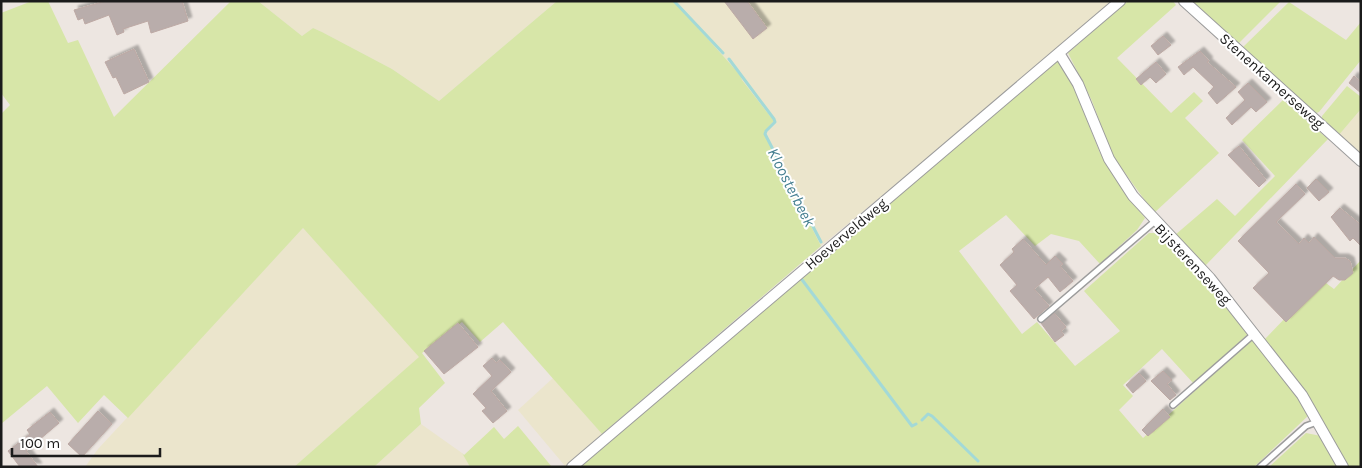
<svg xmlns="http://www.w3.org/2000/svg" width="1362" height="468" font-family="Karla,sans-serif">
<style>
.farmland{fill:#ebe5cc}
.grass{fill:#d7e6a8}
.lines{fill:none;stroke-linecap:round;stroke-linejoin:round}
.stream{stroke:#a3d9d7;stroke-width:3}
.building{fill:#b9adab;stroke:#bda9a4;filter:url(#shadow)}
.lane-casing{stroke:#9c9c9c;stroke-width:8}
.street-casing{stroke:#9c9c9c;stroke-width:12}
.lane{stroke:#fff;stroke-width:5}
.street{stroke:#fff;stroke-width:10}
.labels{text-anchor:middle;stroke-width:4;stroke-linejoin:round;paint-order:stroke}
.street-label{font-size:15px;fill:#1b1b1b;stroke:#fff}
.water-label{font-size:16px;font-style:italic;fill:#437e90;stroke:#fff}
</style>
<defs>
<filter id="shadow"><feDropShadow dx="4" dy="-4" stdDeviation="1" flood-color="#0004"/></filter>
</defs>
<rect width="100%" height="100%" fill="#ede6e1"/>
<!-- farmland -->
<path class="farmland" d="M258 1H557L439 101 392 69 322 32 313 28 302 36Z
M674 1H1117L821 246 764 131 774 121 742 80 741 76Z
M1361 109V156L1338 136Z
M303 228 420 357 294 467H85L98 449Z
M553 378 602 434 565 466 518 410Z
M421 424 462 453 470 467H374Z"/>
<!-- grass -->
<path class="grass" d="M32 1H48L68 43 78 40 114 117 231 1H258L302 36 313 28 322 32 392 69 439 101 557 1H674L741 76 742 80 774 121 764 132 821 246 602 434 503 322 480 342 462 322 422 353 445 383 419 408 421 424 374 467H294L419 357 303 228 128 418 104 395 78 423 47 386 1 424V114L10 105 1 93V13Z
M1128 1H1173L1176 5 1117 58 1171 113 1194 92 1203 101 1185 118 1219 153 1154 213 1112 155 1092 101 1068 53Z
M1194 1H1281L1237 45 1191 4Z
M1289 2 1346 40 1361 22V60L1319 112 1314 114 1242 48Z
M1057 61 1061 63 1071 80 1100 153 1127 196 1145 218 1137 230 1100 264 1079 241 1051 234 1035 246 1006 215 959 251 1022 334 1037 322 1075 366 1120 331 1084 291 1149 233H1158L1212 290 1248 334 1194 384 1162 349 1123 385 1133 396 1119 410 1143 438 1252 339 1299 399 1309 415 1254 467H577Z
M1347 86 1361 97V109L1338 136 1322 120V116Z
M1283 100 1328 139 1205 266 1175 235 1217 199 1235 216 1275 176 1242 140Z
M1361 260V467H1347L1307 395 1265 339 1322 280 1334 289Z
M518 426 552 467H470L462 453 464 455 494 427 504 439Z
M1306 433 1321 436 1337 467H1269Z"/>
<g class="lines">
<!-- stream -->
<path class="stream" d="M674 1 723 53
M729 59 774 119 775 122 766 131 765 134 821 242
M800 277 912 426 916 424
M922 420 928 414 932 416 978 461"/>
</g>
<!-- building -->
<path class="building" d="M106 1H182L188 21 151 33 148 21 123 29 124 32 117 35 109 15 85 24 83 18 78 20 74 10Z
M724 1H747L767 28 753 39Z
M1163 36 1171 45 1158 55 1151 46Z
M134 49 149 82 124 94 116 77 113 78 105 62Z
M1200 51 1209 61 1207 62 1236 87 1217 104 1208 93 1214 87 1193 67 1184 75 1178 67Z
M1156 62 1166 74 1156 83 1150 77 1141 85 1136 79Z
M1354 76 1361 82V93L1349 83Z
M1248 83 1267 102 1256 112 1251 107 1232 125 1226 118 1245 100 1238 92Z
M1239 146 1266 180 1259 187 1228 155Z
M1316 179 1329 192 1319 201 1307 188Z
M1296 184 1305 194 1276 222 1299 244 1304 238 1309 243 1314 237 1335 258H1345L1350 261 1353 273 1345 280H1339L1333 276 1286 322 1253 288 1269 273 1238 241Z
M1340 208 1361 225V246L1353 238 1350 241 1331 217Z
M1023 239 1046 265 1055 256 1063 264 1060 266 1073 281 1060 292 1048 277 1034 289 1049 306 1034 319 1010 291 1017 285 1000 265 1014 252 1012 249Z
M1054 313 1066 327 1061 331 1064 335 1055 342 1041 323Z
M458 323 478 347 444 374 424 351Z
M492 358 496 363 500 360 511 372 491 391 507 411 493 423 482 411 486 408 473 394 492 376 483 366Z
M1163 371 1172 380 1167 384 1176 395 1170 400 1151 381Z
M1139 373 1146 381 1133 393 1126 385Z
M1163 409 1170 417 1148 436 1142 430Z
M98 411 112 424 82 457 68 444Z
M50 412 59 423 26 451 38 467H20L8 451 30 434 27 430Z"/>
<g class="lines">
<!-- lane casing -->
<g class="lane-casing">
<path id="lane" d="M1041 319 1154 222
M1173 405 1254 334
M1260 467 1306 426 1317 422"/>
</g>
<!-- street casing -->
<g class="street-casing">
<path id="street" d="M1184 1 1361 161
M1059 53 1078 84 1109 159 1133 196 1210 278 1302 395 1343 467
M572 467 1120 1"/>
</g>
<!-- lane -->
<use href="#lane" class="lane"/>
<!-- street -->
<use href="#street" class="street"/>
</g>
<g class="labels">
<!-- street labels -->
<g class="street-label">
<text transform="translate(1272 81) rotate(42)" y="5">Stenenkamerseweg</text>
<text transform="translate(846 234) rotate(-40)" y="5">Hoeverveldweg</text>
<text transform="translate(1193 264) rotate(47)" y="5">Bijsterenseweg</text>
</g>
<!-- water labels -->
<g class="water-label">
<text transform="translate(792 187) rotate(63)" y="6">Kloosterbeek</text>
</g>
</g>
<!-- border -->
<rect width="1362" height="468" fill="none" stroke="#1b1b1b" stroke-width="5"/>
<!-- scale -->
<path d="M12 448v8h148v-8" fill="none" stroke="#1b1b1b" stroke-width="2.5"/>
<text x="20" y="448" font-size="15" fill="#1b1b1b" stroke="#ffffff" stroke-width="4" paint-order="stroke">100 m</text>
</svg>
